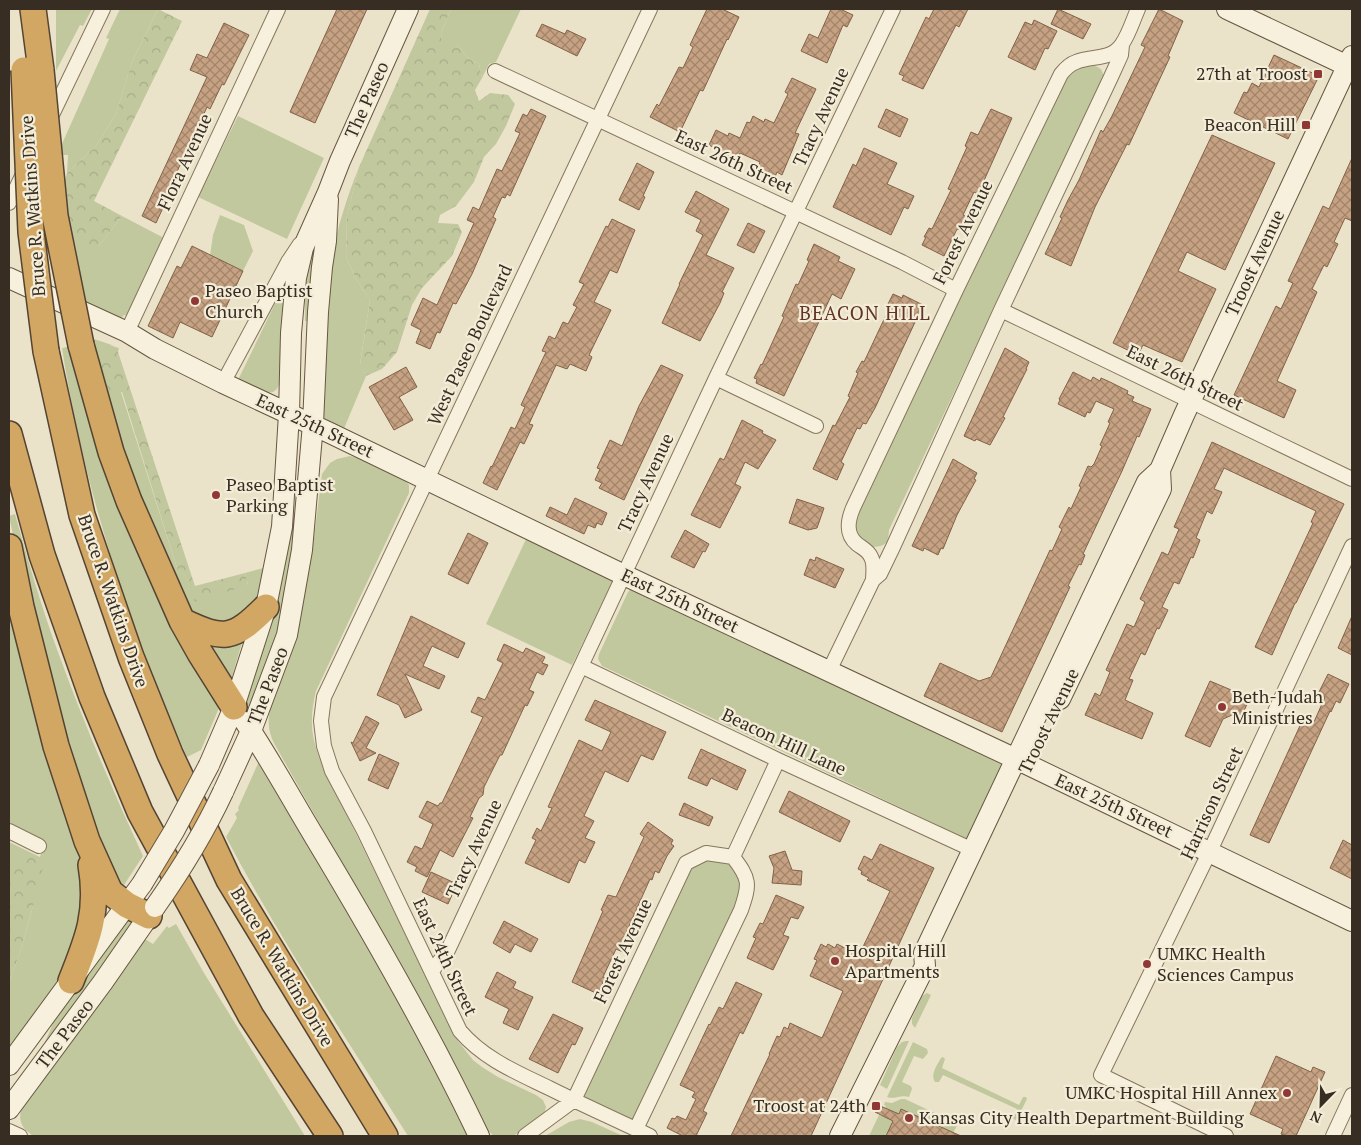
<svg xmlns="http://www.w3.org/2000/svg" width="1361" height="1145" font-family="'PT Serif',serif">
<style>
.green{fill:#c1c89e}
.forest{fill:url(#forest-crowns)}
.building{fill:url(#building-cross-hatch);stroke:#836247}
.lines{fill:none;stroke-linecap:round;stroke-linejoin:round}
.street-casing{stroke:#86765f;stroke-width:16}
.secondary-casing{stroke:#685742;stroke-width:22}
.highway-casing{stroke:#544433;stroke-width:28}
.street{stroke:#f6f0dc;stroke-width:14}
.secondary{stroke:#f6f0dc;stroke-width:20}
.highway{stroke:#d2a663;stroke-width:25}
.secondary-bridge-casing{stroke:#685742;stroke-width:22;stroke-linecap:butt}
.highway-bridge-casing{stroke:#544433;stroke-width:28;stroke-linecap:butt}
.secondary-bridge{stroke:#f6f0dc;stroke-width:20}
.highway-bridge{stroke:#d2a663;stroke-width:25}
.poi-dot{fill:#903835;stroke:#f3edd8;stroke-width:2}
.labels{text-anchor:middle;stroke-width:4.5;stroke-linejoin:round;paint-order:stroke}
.poi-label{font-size:18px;fill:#382d22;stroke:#f3edd8;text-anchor:start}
.street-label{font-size:18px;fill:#382d22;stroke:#f3edd8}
.neighbourhood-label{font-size:19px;letter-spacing:1px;fill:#613425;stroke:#f3edd8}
</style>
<defs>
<pattern id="forest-crowns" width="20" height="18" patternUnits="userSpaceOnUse" patternTransform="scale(1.25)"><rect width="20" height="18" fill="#c1c89e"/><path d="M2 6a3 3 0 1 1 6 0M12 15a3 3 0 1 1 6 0" fill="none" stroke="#a7ac88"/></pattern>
<pattern id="building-cross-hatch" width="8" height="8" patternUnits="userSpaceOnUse" patternTransform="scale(1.25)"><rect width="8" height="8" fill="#c6a283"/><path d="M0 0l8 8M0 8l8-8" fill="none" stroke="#a2846b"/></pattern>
</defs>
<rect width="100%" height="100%" fill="#ebe3c9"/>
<!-- green -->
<path class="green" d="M56 9H92L83 26 80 25 56 71Z
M120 9H158L132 62 116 114 96 146 67 173 68 155H60L61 146 109 39 106 38Z
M451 9H521L496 62 489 64 482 78 479 64 468 58 459 47 442 42 441 33Z
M1094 65 1101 69 1105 78 1097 90 889 530C888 543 887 546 873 547L856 535 854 517 1067 74 1076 67Z
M238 116 324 158 287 239 198 197Z
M359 167 347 215 346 257 356 279 370 300 360 364 366 376 343 431 326 422 323 415C325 370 325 323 329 278 333 240 345 202 359 167Z
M220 215 244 225 253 251 243 271 210 256 213 235Z
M122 216 164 238 127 316 124 315 121 319 81 301 69 247H98Z
M314 243 318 244 308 321H305V286Z
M286 281 280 341V382L277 389 273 392 266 393 238 380Z
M88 337 115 346 109 345 121 392 178 571C186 575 190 579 188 589L248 585 245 573 267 567 262 593 243 623 194 621 137 497Z
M73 346 106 461 145 570 149 575 222 701 201 750 187 757C129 626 84 490 62 348Z
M350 456 358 458 405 480 409 485V493L316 691C308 723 312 742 325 771L458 1041 473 1060 482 1067 498 1077 536 1095 543 1100 546 1107 544 1115 542 1119 513 1136H494L485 1128 389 946 275 745C268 732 267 721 271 706L304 597 312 553 322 474 330 463 337 459Z
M15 514C28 560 41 606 58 652 83 721 112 789 143 856L122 888 87 813 27 601 9 516Z
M290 526H295L296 552 285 604 273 644 249 713 245 706 274 613Z
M528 535 615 576 572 665 486 624Z
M632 588 638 589 1003 765 972 837 965 838 602 666 598 659 599 654 628 592Z
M9 592 85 864 78 954 9 1054V983L22 947 33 906 9 967V842L40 857 44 841 9 824Z
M243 639 231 680 202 641Z
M260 759 385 973 471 1136H408C346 1038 280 940 226 837L237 818 235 814 239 810 238 808Z
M706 857 730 861 744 888 634 1123 579 1098 685 872Z
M129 921 136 922 48 1044 45 1042 55 1019 126 922Z
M176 924 204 973 305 1136H34C23 1130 18 1122 21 1110L145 939 153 944 167 926 169 928Z
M927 993 931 995 915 1028 912 1024V1018L922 996Z
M906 1041H909L887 1089 880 1085 897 1047 902 1042Z
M913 1042 927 1049 928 1053 923 1059 914 1056 902 1082 911 1086 912 1089 909 1097C901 1094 895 1100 887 1097Z
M943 1057 945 1059 942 1068 1019 1105 1023 1097H1026L1027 1099 1017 1119 1015 1120 1013 1118 1017 1109 943 1075 939 1082H935C930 1075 937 1065 941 1058Z
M901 1099H905L958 1124 953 1133 901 1109 889 1135 869 1136 879 1115 882 1116 886 1106 884 1105 885 1102 892 1103Z
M580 1119 592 1122 623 1136H545L569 1122Z"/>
<!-- forest -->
<path class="forest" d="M158 9 182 21 94 201 122 216 98 247H69L62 190 67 173 96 146 116 114 132 62Z
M430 9H451L441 33 442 41 459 47 468 58 479 64 482 78 475 90 479 101 490 93 508 95 515 104 506 126 496 144 484 157 474 182 456 206 440 215 438 223 458 224 462 232 452 256 422 288 412 305 397 352 382 369 366 376 360 365 370 300 356 279 346 257 347 215 359 167Z
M109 345 119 348 118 352 195 586 245 573 248 585 195 602C193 599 191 595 189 591 185 580 193 580 178 571L122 392 108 393 94 350Z
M22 854 32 856 43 868 22 947 9 983V870L12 862Z"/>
<!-- building -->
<path class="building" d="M337 9H367L315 123 290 112Z
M707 9H722L739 17 728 40 727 39 703 91 700 90 680 132 650 117 657 104 659 106 679 67 683 68 693 47 690 45Z
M831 9H840L853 15 847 27 843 25 827 63 801 51 809 34 818 38Z
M934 9H968L959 27 956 25 923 89 902 80 904 76 899 74 926 17 929 19Z
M1058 9 1091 24 1083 39 1051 24Z
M1159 9 1183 21 1168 56 1170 57 1129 145 1127 144 1095 207 1071 266 1045 254 1062 218 1060 217 1068 200 1079 180 1101 130 1103 132 1112 116 1145 47 1141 45Z
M1034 20 1057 31 1048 49 1045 48 1035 70 1008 57 1025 22 1032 25Z
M224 23 249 35 224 85 222 84 210 109 207 107 198 127 200 128 183 166 180 165 172 183 174 184 156 223 142 216 207 77 190 70 197 54 207 58Z
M542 24 565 34 567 30 586 39 577 56 536 36Z
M1274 55 1319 76 1288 139 1234 113 1244 92 1247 93 1252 83 1259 87Z
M792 78 816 89 795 133 799 134 782 175 777 172 775 177 757 169 760 162 740 153 737 160 718 152 719 150 709 145 716 130 728 136 729 133 740 138 747 122 750 123 753 116 764 122 765 119 774 123 788 94 785 92Z
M531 109 546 116 510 196 507 194 505 198 502 197 493 217 496 219 472 274 456 304 453 303 440 333 437 332 430 349 416 343 421 330 411 325 423 298 437 305 474 223 467 220 473 207 479 210 497 169 502 171 520 133 515 131 523 114 527 116Z
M886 109 908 119 900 137 878 127Z
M991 109 1012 118 978 194 974 192 963 215 967 217 961 230 957 229 944 256 922 245 926 237H924L929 228 932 229 951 190 948 189 967 147 965 146 971 132 978 135Z
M1212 135 1275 163 1225 270 1187 252 1178 271 1216 289 1182 362 1143 345 1138 355 1113 343Z
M864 148 897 163 887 184 914 196 908 209 904 207 891 235 833 207 853 164 856 166Z
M1352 158V221L1345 218 1334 242 1338 244 1327 267 1324 265 1312 289 1317 292 1277 381 1296 390 1284 418 1234 395 1276 306 1281 309 1293 283 1288 281 1323 206 1329 209Z
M637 163 654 172 643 196 645 197 639 210 619 200Z
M696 191 729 209 706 255 734 268 722 292 724 293 720 303 700 341 662 323 680 284H679L703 235 696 231 701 220 685 212Z
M612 219 635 230 617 273 610 270 594 302 611 310 589 355 592 357 586 371 570 364 567 369 556 365 529 424 533 425 524 444 520 442 497 490 483 483 491 466 492 467 511 427 515 429 525 407 521 405 546 352 542 351 549 336 555 339 563 322 568 324 577 307 573 305 584 284 579 282 606 226 608 227Z
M748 223 765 231 754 253 737 245Z
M814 244 840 257 838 261 855 269 841 299 832 294 784 396 756 383 757 379 754 378 761 364 762 365 784 317 782 316 796 284 798 285 809 261 807 260Z
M192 246 243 271 212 337 180 322 173 338 148 326 177 266 181 268Z
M893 294 902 298 903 295 923 305 875 408 866 424 863 423 860 429 857 428 841 462 844 464 837 480 813 469 833 425 835 426 850 397 848 396 858 373 856 372 862 361 864 362 879 330 890 307 887 306Z
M1005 348 1029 362 1026 369H1027L1003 417 1005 418 990 445 976 439 975 441 964 436Z
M661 365 683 375 624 500 599 488 602 483 595 480 600 469 597 468 610 440 622 446 639 406Z
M406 367 417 387 399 397 413 420 394 430 369 387Z
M1073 372 1091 381 1093 377 1100 381 1101 378 1110 382 1128 391 1127 394 1134 397 1132 401 1151 409 1139 437 1137 436 1135 441 1122 471 1083 554 1085 555 1081 565 1079 564 1068 586 1070 587 1002 732 924 696 940 663 979 681 991 677 1050 550 1052 551 1062 529 1059 527 1069 507 1071 509 1081 487 1079 486 1088 466 1091 467 1094 464 1102 446 1100 445 1110 423 1108 422 1114 409 1096 401 1090 413 1087 412 1085 417 1058 404 1060 400 1059 399Z
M742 420 763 431 762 433 776 440 758 469 745 462 735 484 741 487 720 528 691 515 720 458 724 460Z
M1212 442 1344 504 1296 603H1295L1272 655 1255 647 1313 523 1311 522 1316 511 1224 468 1214 489 1222 492 1212 514 1207 511 1196 538 1200 540 1193 558 1191 557 1179 584 1174 582 1162 607 1168 610 1159 629 1157 628 1145 655 1141 653 1129 679 1133 680 1125 700 1153 713 1142 739 1085 715 1095 693 1100 696 1110 672 1106 670 1127 624 1134 627 1145 602 1140 599 1162 552 1168 555 1179 529 1174 527Z
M953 459 977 473 974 479 976 480 957 515 943 549 941 548 938 555 924 548 923 551 912 546Z
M575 498 607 513 602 525 597 523 595 528 588 525 584 534 546 516 550 507 567 515Z
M797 499 824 508 817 528 808 530 789 523Z
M685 530 709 544 705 552 703 551 694 568 671 557Z
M468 533 488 543 468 584 448 574Z
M816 557 844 569 835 588 804 575 810 559 815 561Z
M411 616 465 643 458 658 432 646 423 666 445 676 439 689 405 674 422 710 405 718 399 705 377 695Z
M1352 616V655L1338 648Z
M504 644 523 653 526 648 545 657 542 663 548 665 543 675 537 672 529 690 534 692 527 706 525 705 502 755H500L484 787 483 795 479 798 470 817 473 818 453 857 440 850 427 877 415 871 417 867 407 862 415 846 422 849 433 824 419 817 427 801 438 806 440 803H442L483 717 471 712 478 697 485 700 503 663 497 660Z
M1328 674 1349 684 1340 703 1336 701 1331 712 1330 711 1269 843 1250 835 1304 717 1314 722 1325 697 1318 694Z
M1210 681 1250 698 1240 719 1232 715 1223 719 1210 747 1185 736Z
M595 700 666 732 653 760 641 755 628 782 605 771 584 816 594 821 585 838 595 842 585 863 579 860 569 883 525 863 536 840 532 838 537 828 541 831 552 808 548 807 579 740 602 751 611 732 585 720Z
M366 716 379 723 366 748 376 753 360 761 351 742 353 743Z
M701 749 746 770 737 790 711 778 707 786 688 778Z
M379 754 399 763 388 789 368 780Z
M789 791 850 821 840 842 779 812Z
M684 803 713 817 709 826 679 815Z
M648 822 673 840 671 844 674 846 667 856 659 873 655 871 652 880 650 879 625 935 629 937 623 952 616 949 603 977 605 978 598 994 572 982 603 911 601 910 608 895 616 897 644 837 640 834Z
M1343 840 1352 845V879L1330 868Z
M880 844 934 868 811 1136H731L770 1054H769L777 1036 780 1037 784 1027 788 1029 790 1023 822 1038 843 991 810 976 817 960 814 959 821 944 826 947 828 944 835 948 837 944 859 955 890 891 867 880 869 878 861 874 862 871 858 869 864 856 872 860Z
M785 851 792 870 802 871 801 885 772 883 774 868 769 856Z
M431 872 457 884 448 904 422 892Z
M776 895 804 907 798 919 791 917 783 935 789 937 773 970 747 958 756 938 753 937 760 923 763 924Z
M504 921 538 939 531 952 515 944 510 953 493 943Z
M497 972 516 982 513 988 533 997 518 1030 503 1023 509 1009 485 997Z
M736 982 762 994 743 1034 740 1032 703 1111 707 1113 696 1136H683L667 1128 672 1118 675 1119 677 1116 686 1120 696 1099 692 1097 695 1092 680 1085 709 1024 710 1025 719 1007 723 1009Z
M553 1014 583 1028 575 1045 572 1044 558 1073 529 1059Z
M1276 1056 1311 1072 1313 1067 1325 1072 1296 1136H1286L1281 1134 1283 1129 1250 1114Z
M878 1105 899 1114 901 1109 961 1136H886L893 1121 875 1112Z"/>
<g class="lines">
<!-- street casing -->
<g class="street-casing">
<path id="street" d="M650 9 324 697 321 721 324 746 332 771 364 831 460 1031C484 1059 516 1072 549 1088 583 1105 617 1120 650 1136
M495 71 902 262 956 290
M49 121 103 9
M9 203 25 170
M1001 310 1352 479
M127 332 278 9
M716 378 816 426
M223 383 288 262 300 244
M873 580 880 574 893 547 1001 310 1111 77 1121 55 1122 45
M581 666 778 760 973 850
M829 671 873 580C873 573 875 564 871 557 868 550 862 548 857 544 845 534 848 520 853 508L956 290 1061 74C1065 69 1070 64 1076 62 1092 55 1111 61 1122 44 1129 34 1133 20 1138 9
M9 831 39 846
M733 857 778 760
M432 971 448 950 716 378 893 9
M9 1131 20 1136
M525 1136 574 1100 686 863 706 853 733 857C750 879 750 884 741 910L636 1129
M1226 1136 1101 1075 1210 851 1352 546
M1333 1136 1352 1095"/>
</g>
<!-- secondary casing -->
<g class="secondary-casing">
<path id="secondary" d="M1227 9 1352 68
M9 278 127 332 155 349 223 383 330 433 624 575 1016 759 1352 921
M1060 699 1161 489 1160 470
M245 722C270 759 291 798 314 836 373 934 430 1033 479 1136
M209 765 234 707 266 607 282 527 289 414 291 333 296 278 303 248 328 192 340 161 408 9
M223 792 251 731 287 635 302 550 313 424 318 312 322 267 326 241 328 199
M9 1065 142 884
M9 1109 103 982 155 907
M840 1136 925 966 924 953 1147 482 1160 470 1184 415 1352 56"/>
</g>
<!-- highway casing -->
<g class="highway-casing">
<path id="highway" d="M33 9 41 70
M81 345 111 452 129 501 182 621 200 653 234 707
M46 351 82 515 131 657 170 754 229 880 385 1136
M9 434 42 555 92 697 140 812 251 1016 330 1136
M9 547 21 607 56 746 87 841 110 892 127 905 149 916
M182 621C224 641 233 640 266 607
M71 981C88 939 99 912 91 865"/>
</g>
<!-- street -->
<use href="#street" class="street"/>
<!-- secondary -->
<use href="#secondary" class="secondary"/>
<!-- highway -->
<use href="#highway" class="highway"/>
<!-- secondary-bridge casing -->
<g class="secondary-bridge-casing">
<path id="secondary-bridge" d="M142 884 174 831 209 765
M155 907C181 870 204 833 223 792"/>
</g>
<!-- highway-bridge casing -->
<g class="highway-bridge-casing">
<path id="highway-bridge" d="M24 70 31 232 46 351
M41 70 55 216 81 345"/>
</g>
<!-- secondary-bridge -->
<use href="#secondary-bridge" class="secondary-bridge"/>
<!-- highway-bridge -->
<use href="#highway-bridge" class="highway-bridge"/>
</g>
<!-- markers -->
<g class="poi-dot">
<rect x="1313" y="69" width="10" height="10" rx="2.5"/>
<rect x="1301" y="120" width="10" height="10" rx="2.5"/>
<circle cx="195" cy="301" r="5"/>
<circle cx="216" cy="495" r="5"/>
<circle cx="1222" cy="707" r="5"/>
<circle cx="835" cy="961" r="5"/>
<circle cx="1147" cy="964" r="5"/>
<circle cx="1287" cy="1093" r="5"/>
<rect x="871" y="1101" width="10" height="10" rx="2.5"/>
<circle cx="909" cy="1118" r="5"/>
</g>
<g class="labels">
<!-- poi labels -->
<g class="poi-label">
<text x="1308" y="80" text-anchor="end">27th at Troost</text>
<text x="1296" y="131" text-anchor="end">Beacon Hill</text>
<text x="205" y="297">Paseo Baptist<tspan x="205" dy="21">Church</tspan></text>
<text x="226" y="491">Paseo Baptist<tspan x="226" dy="21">Parking</tspan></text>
<text x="1232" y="703">Beth-Judah<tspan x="1232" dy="21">Ministries</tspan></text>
<text x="845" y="957">Hospital Hill<tspan x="845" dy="21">Apartments</tspan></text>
<text x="1157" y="960">UMKC Health<tspan x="1157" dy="21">Sciences Campus</tspan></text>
<text x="1277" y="1099" text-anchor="end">UMKC Hospital Hill Annex</text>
<text x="866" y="1112" text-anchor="end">Troost at 24th</text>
<text x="919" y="1124">Kansas City Health Department Building</text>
</g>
<!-- street labels -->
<g class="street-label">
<text transform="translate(367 100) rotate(-66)" y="6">The Paseo</text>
<text transform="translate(821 117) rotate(-65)" y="6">Tracy Avenue</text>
<text transform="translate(185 162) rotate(-65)" y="6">Flora Avenue</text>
<text transform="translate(734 162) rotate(25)" y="6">East 26th Street</text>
<text transform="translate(33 206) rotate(-94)" y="6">Bruce R. Watkins Drive</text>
<text transform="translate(963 232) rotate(-64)" y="6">Forest Avenue</text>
<text transform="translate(1255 263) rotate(-65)" y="6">Troost Avenue</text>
<text transform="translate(470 345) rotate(-65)" y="6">West Paseo Boulevard</text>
<text transform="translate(1185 378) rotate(26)" y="6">East 26th Street</text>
<text transform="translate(315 426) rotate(25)" y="6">East 25th Street</text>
<text transform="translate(646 483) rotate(-65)" y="6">Tracy Avenue</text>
<text transform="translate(113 601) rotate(71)" y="6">Bruce R. Watkins Drive</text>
<text transform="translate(680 601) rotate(25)" y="6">East 25th Street</text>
<text transform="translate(268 686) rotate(-69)" y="6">The Paseo</text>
<text transform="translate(1049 721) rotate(-64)" y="6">Troost Avenue</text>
<text transform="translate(784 742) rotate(25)" y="6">Beacon Hill Lane</text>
<text transform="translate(1212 803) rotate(-65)" y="6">Harrison Street</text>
<text transform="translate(1114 806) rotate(25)" y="6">East 25th Street</text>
<text transform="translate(474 849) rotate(-65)" y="6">Tracy Avenue</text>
<text transform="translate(623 951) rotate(-65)" y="6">Forest Avenue</text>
<text transform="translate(445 957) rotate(65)" y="6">East 24th Street</text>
<text transform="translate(282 967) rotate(59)" y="6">Bruce R. Watkins Drive</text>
<text transform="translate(65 1034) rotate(-53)" y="6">The Paseo</text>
</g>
<!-- neighbourhood labels -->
<g class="neighbourhood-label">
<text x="865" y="320">BEACON HILL</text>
</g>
</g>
<!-- border -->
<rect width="1361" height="1145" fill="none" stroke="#382d22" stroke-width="20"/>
<!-- north arrow -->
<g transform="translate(1321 1105) rotate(203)" stroke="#f3edd8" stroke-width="4" paint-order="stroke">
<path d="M0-4L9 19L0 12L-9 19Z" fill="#382d22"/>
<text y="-8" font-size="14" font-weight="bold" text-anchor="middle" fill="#382d22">N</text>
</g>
</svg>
